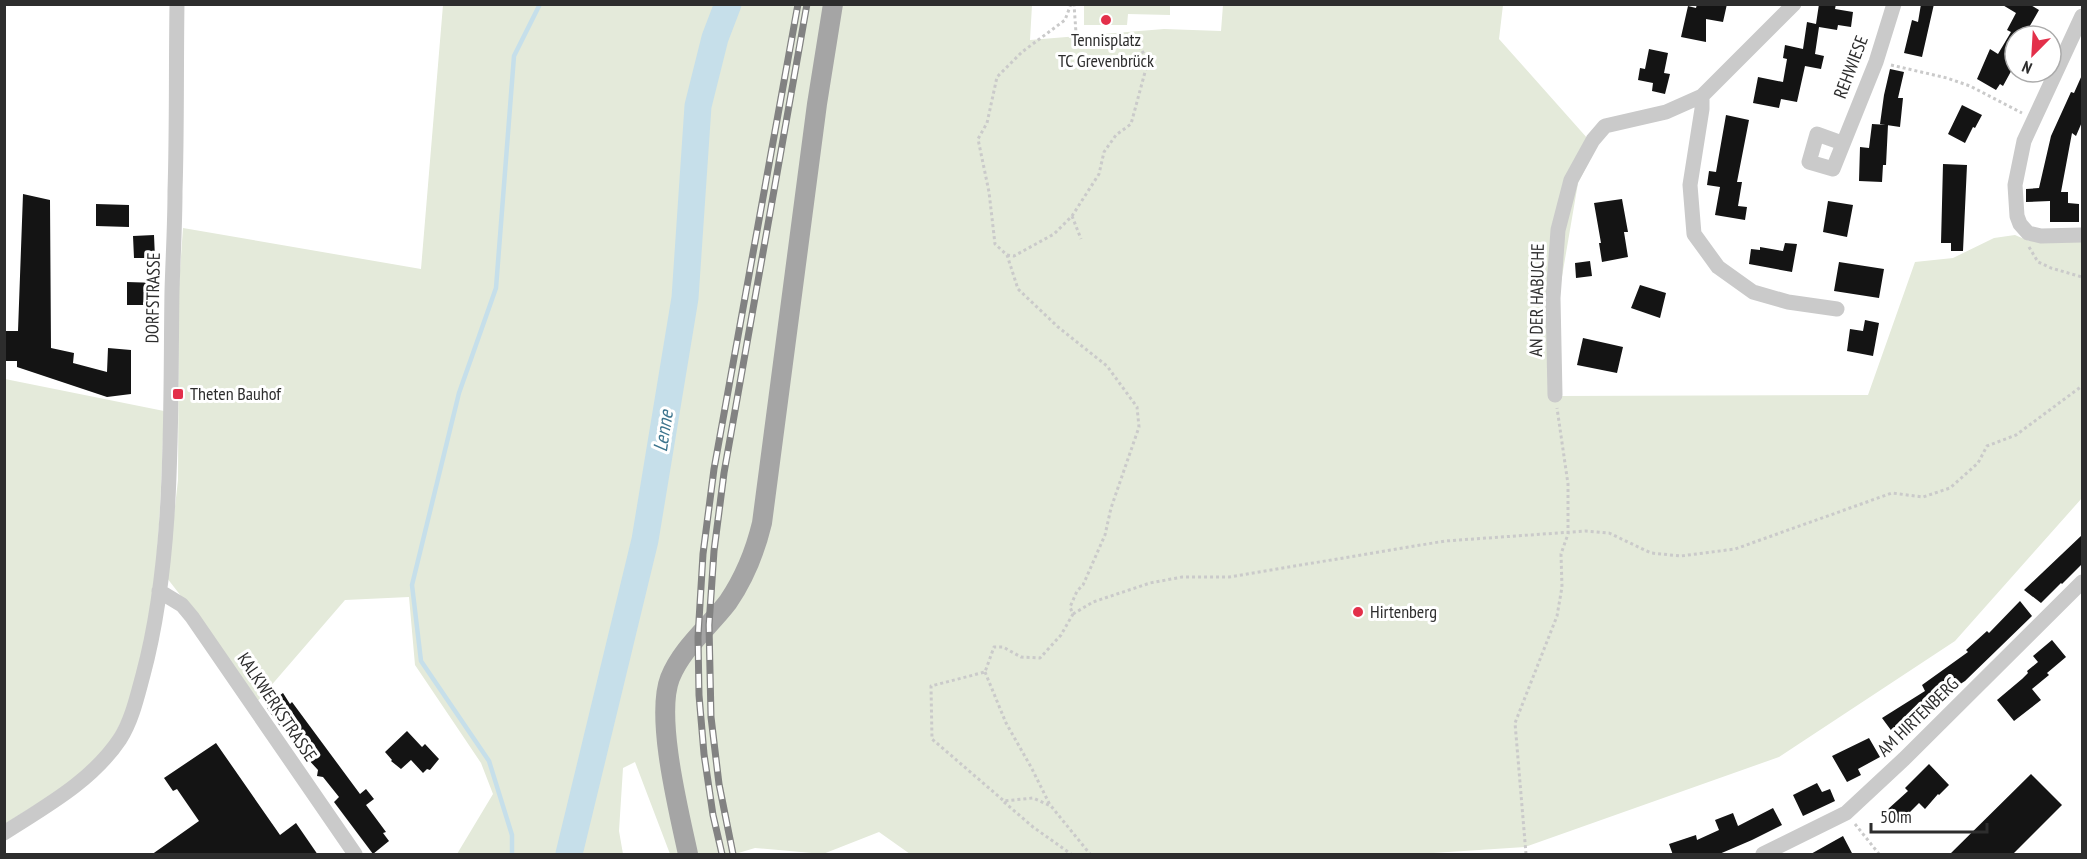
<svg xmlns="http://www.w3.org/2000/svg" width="2087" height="859" font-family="'PT Sans Narrow',sans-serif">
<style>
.green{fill:#e4eada}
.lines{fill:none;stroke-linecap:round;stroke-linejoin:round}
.stream{stroke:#c6dfea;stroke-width:4.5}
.river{stroke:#c6dfea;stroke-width:27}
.building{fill:#141414}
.path{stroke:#cacaca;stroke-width:3;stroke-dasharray:3 3;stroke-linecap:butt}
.minor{stroke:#cacaca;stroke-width:15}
.major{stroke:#a5a5a5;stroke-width:20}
.rail-casing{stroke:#828282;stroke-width:7}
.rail{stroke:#fff;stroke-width:4.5;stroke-dasharray:14;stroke-linecap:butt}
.poi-dot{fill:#e3304a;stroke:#fff;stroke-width:2}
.labels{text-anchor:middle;stroke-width:6;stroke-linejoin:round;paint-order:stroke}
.poi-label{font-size:18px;fill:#2d2d2d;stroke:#fff;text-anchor:start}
.street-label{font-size:18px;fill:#2d2d2d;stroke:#fff}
.water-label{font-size:20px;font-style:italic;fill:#3c748d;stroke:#fff}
</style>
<rect width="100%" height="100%" fill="#fff"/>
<!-- green -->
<path class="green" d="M443 5H1032L1030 40 1164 29 1221 31 1223 5H1503L1499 39 1596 148 1578 183 1559 294 1560 396 1868 395 1915 262 1953 258 1994 238 2015 235 2029 241 2082 240V498L1955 641 1779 757 1525 847 1418 854H910L879 832 823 854 755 848 735 854H670L635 762 623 768 619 831 623 854H457L493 794 481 763 415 665 409 597 345 600 256 703 205 627 167 578 178 480 179 285 183 228 421 269Z
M1084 5H1170V15L1128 14 1127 25H1084Z
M5 379 164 411C160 500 160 689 100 755 74 784 37 803 5 824Z"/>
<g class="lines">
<!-- stream -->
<path class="stream" d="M512 854V835L489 761 421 661 412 585 459 393 496 288 514 56 540 4"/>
<!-- river -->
<path class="river" d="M569 854 645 540 685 298 698 106 715 38 728 4"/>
</g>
<!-- building -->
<path class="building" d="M1697 4H1727L1723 22 1706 19V42L1681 37 1688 6 1696 8Z
M1819 4H1836L1835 9 1853 12 1851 27 1838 25 1837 30 1819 27 1815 54 1824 56 1821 69 1805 66 1797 102 1781 99 1779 108 1753 103 1758 77 1783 82 1787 59 1783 58 1785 45 1803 49 1807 22 1816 24Z
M1921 4H1934L1922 57 1904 53 1912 20 1918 22Z
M2001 4H2029L2039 10 2024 36H2015V64L2003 86 2000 84 1996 90 1977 79 1990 49 1998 54 2011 32 2007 30 2016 13Z
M1649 49 1668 53 1664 73 1670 74 1665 94 1652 91 1653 83 1638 80 1640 68 1645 69Z
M1890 69 1904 72 1898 98H1903L1900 127 1880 124 1884 95Z
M2082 75V122L2076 136 2072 133 2061 192H2068V203L2079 204V222H2050V201L2026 202V189L2039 188 2051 136 2071 92 2074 93Z
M1962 105 1982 115 1975 128 1973 127 1965 143 1948 134Z
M1726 115 1749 120 1737 182H1742L1738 206 1747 207 1745 220 1715 215 1720 187 1707 185 1709 171 1716 172Z
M1872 124 1888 125 1886 165H1883L1882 182 1859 181 1860 147 1869 148Z
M1943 164 1967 165 1963 251H1951V243H1941Z
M23 194 50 200 51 348 74 353 73 363 107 372 108 348 131 350V394L107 397 17 367V361H4V331H18Z
M1622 199 1628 232H1624L1628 257 1602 262 1599 243H1601L1594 203Z
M1828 201 1853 205 1847 237 1823 232Z
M96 204 129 205V227L96 226Z
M154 235 155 258H134L133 236Z
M1785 243 1797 244 1792 272 1749 264 1751 249 1760 250V247L1783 251Z
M1590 261 1592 276 1576 278 1575 263Z
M1839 262 1884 269 1879 298 1834 291Z
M127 282 158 283V305H127Z
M1640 285 1666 293 1660 318 1631 308Z
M1865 320 1879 323 1873 356 1847 351 1850 329 1863 331Z
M1583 338 1623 347 1617 373 1577 365Z
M2082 535V564L2062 584 2061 583 2041 603 2024 590Z
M2020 601 2032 616 1965 681 1923 708 1926 713 1906 732 1896 737 1882 718 1925 691 1922 685 1968 652 1966 650 1987 631 1989 633Z
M2052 640 2066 657 2047 673 2049 675 2032 689 2041 700 2014 721 1997 700 2022 679 2028 673 2027 671 2038 662 2033 656Z
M283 693 290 704 292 702 360 794 366 789 374 799 366 805 386 832 383 833 389 841 373 854 334 802 339 797 323 777 317 776 318 770 306 757 305 758 284 727 282 729 267 708 274 704 272 701Z
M407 731 422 747 425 744 439 759 430 770 427 769 423 773 411 760 401 769 391 761 392 760 385 752Z
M1869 738 1880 757 1858 769 1861 775 1847 782 1832 756Z
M216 743 280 835 296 823 318 855H151L199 821 177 789 173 791 164 778Z
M1929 764 1949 785 1939 795 1938 794 1925 809 1919 803 1899 823 1887 810 1908 791 1905 788Z
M2031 774 2062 805 2012 855H1949Z
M1817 783 1822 792 1830 789 1835 801 1803 816 1793 795Z
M1773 808 1782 825 1752 840 1717 855H1673L1669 844 1696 835 1697 840 1719 830 1715 820 1733 813 1738 826Z
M1843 836 1853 855H1809Z"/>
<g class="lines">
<!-- path -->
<path class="path" d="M1071 4 1065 20 1022 52 997 77 987 123 978 139 989 192 995 244 1007 255 1018 289 1058 327 1107 366 1137 407 1139 427 1111 508 1105 535 1083 585 1077 591 1070 607 1073 614 1061 635 1040 658 1021 657 1003 647H994L985 672 931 686 932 739 1004 801 1033 798 1051 806 1090 854
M1891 65 1947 78 1970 86 2022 113
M1072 216 1081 239
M2029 247 2038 262 2051 268 2082 277
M1007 255 1014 256 1054 234 1072 216 1099 174 1104 152 1116 135 1131 124 1148 61 1141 49 1130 41H1088L1076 33 1074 4
M1073 614 1093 602 1150 583 1182 577H1229L1445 541 1586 531 1609 533 1651 553 1681 556 1735 549 1892 493 1923 497 1950 488 1978 463 1987 446 2016 435 2082 386
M985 672 1006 723 1031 767 1050 805
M1004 802 1033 827 1071 854
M1855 824 1879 854
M1526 854 1515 723 1557 616 1562 587 1561 554 1568 534V484L1557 408"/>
<!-- minor -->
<path class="minor" d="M2082 16 2024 141 2015 185 2017 216 2020 224 2028 233 2041 236 2082 235
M1702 96V109L1690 185 1694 234 1718 267 1753 292 1788 302 1837 309
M1842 143 1817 134 1809 162 1833 169 1876 62 1894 4
M1555 395 1553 298 1558 230 1571 180 1593 140 1605 126 1666 112 1702 96 1794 4
M159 591 182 605 192 617 355 854
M4 833C46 806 92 781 120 739 132 720 137 697 143 675 175 556 170 414 172 291 173 257 175 224 175 191 177 129 176 67 177 4
M1763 854 1846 813 1904 759 2082 582"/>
<!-- major -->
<path class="major" d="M688 854C679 812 655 717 670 678 682 648 709 627 728 602 745 577 755 552 762 523L817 104 833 4"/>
<!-- rail casing -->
<g class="rail-casing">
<path id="rail" d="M722 854 713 815 704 754 699 695 698 637 703 554 714 469 798 4
M733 854 719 784 711 717 709 625 714 551 724 473 807 4"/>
</g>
<!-- rail -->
<use href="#rail" class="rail"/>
</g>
<!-- markers -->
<g class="poi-dot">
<circle cx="1106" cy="20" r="6"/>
<rect x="172" y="388" width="12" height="12" rx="3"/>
<circle cx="1358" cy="612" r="6"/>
</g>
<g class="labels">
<!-- poi labels -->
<g class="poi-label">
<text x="1106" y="46" text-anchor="middle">Tennisplatz<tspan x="1106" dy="21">TC Grevenbrück</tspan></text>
<text x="190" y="400">Theten Bauhof</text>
<text x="1370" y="618">Hirtenberg</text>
</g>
<!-- street labels -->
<g class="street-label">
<text transform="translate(1851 67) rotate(-69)" y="6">REHWIESE</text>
<text transform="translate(153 298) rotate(-89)" y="6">DORFSTRASSE</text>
<text transform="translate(1537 300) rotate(-89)" y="6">AN DER HABUCHE</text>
<text transform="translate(277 707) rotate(56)" y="6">KALKWERKSTRASSE</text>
<text transform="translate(1918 717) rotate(-44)" y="6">AM HIRTENBERG</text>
</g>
<!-- water labels -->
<g class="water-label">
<text transform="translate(663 431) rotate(-81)" y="7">Lenne</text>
</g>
</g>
<!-- border -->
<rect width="2087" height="859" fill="none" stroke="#2d2d2d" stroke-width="12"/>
<!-- north arrow -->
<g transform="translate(2033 54) rotate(204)"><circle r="28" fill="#ffffff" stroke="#ababab" stroke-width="1.5"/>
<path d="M0-4.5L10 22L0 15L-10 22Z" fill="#e3304a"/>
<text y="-9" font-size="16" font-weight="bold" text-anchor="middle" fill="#2d2d2d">N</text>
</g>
<!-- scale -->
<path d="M1871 823v9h116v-9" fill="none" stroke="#2d2d2d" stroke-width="3"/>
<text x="1880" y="823" font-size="18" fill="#2d2d2d" stroke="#ffffff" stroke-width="4.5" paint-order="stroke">50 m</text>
</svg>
